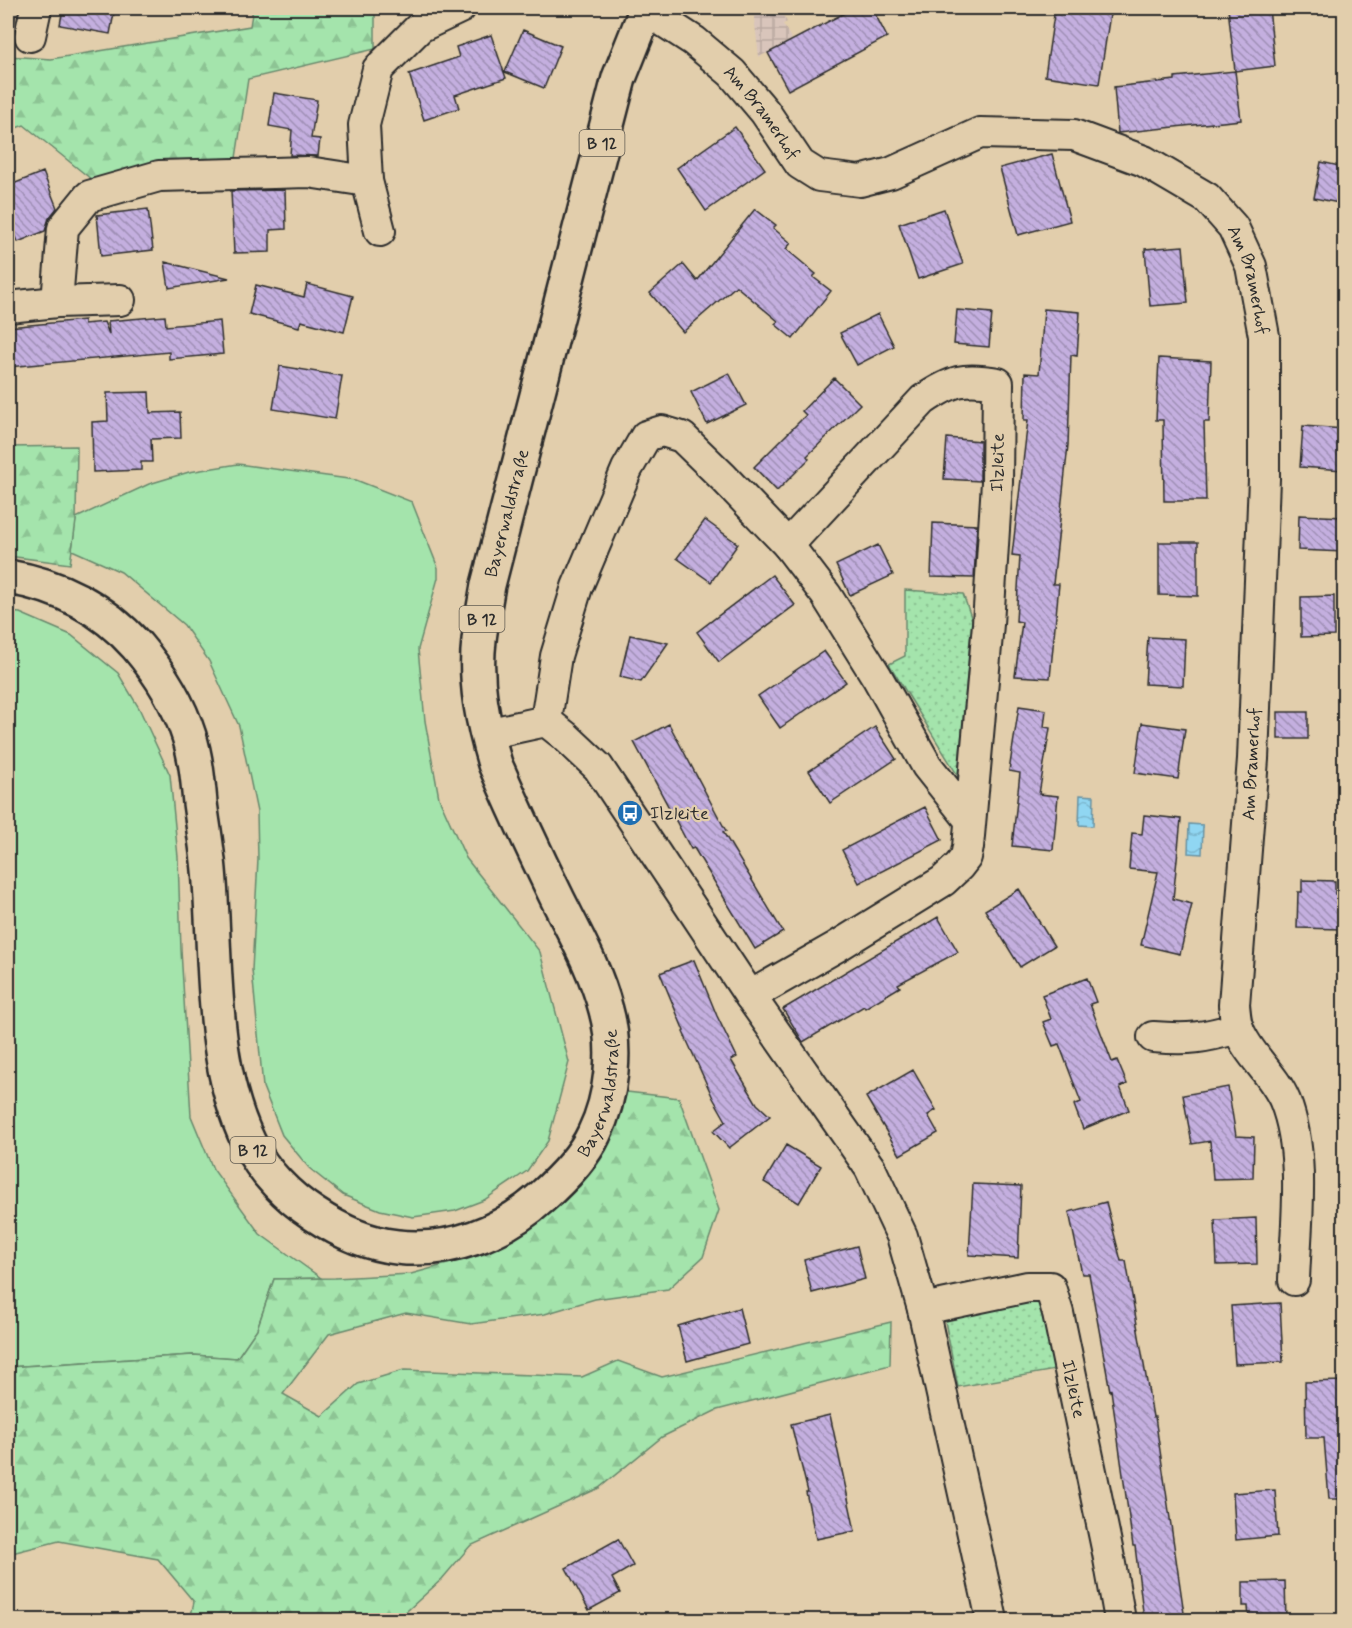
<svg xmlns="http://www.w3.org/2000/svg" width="1352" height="1628" font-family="Mynerve,sans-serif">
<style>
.industrial{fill:url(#industrial-grid)}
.green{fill:#a4e4ac;stroke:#68886c;stroke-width:1.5}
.forest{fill:url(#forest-firs);stroke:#68886c;stroke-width:1.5}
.park{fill:url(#park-dots);stroke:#68886c;stroke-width:1.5}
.water{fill:url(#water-waves);stroke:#6892a2;stroke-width:1.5}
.building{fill:url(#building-back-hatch);stroke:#2b2b2b;stroke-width:1.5}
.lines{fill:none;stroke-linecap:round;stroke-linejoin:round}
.minor-casing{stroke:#2b2b2b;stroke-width:34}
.major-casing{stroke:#2b2b2b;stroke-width:38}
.minor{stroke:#e2ceac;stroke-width:30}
.major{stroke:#e2ceac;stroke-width:33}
.labels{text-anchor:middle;stroke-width:4.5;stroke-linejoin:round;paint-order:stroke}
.shield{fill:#e2ceac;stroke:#625c52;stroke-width:1.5}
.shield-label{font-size:16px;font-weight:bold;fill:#2b2b2b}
.street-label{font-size:18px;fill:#2b2b2b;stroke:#e2ceac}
.poi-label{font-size:18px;fill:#2b2b2b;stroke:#e2ceac;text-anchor:start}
</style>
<defs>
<pattern id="industrial-grid" width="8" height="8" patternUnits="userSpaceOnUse" patternTransform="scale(1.5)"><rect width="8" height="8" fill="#d9c5bb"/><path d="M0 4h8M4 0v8" fill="none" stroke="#baa9a1"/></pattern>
<pattern id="forest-firs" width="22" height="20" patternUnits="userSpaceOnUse" patternTransform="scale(1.5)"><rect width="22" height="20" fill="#a4e4ac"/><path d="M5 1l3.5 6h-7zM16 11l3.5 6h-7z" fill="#8dc494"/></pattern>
<pattern id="park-dots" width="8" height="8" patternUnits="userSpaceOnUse" patternTransform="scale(1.5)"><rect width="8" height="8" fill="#a4e4ac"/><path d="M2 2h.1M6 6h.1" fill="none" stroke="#8dc494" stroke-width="1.8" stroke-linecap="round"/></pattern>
<pattern id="water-waves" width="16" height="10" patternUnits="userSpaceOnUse" patternTransform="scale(1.5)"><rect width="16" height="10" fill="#90d6f2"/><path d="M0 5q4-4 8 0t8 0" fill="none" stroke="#7cb8d0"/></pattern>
<pattern id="building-back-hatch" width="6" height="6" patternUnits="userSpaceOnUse" patternTransform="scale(1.5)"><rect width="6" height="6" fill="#c4afdf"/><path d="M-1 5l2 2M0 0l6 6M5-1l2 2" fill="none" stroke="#9f8fb5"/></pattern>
</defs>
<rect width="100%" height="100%" fill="#e2ceac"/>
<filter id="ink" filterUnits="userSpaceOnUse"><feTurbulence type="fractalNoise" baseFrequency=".0167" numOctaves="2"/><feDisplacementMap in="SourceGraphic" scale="12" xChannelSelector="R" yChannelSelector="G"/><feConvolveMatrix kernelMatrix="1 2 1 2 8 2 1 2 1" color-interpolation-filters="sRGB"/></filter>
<g filter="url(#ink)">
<!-- industrial -->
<path class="industrial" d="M753 8H779L787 22 783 24 792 40 759 57Z"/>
<!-- green -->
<path class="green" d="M238 464 356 480 412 502 438 568V578L418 649 425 721 439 798 466 858 540 952 569 1062 548 1141 527 1171 484 1200 455 1211 413 1217 380 1210 343 1195 309 1168 282 1135 263 1087 252 970 258 859 257 812 239 726 209 661 184 625 121 572 72 550 76 518 149 484 189 472Z
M8 612 20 613 71 635 118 673 139 708 170 775 178 857 181 950 191 1116 213 1169 260 1234 321 1278 274 1279 257 1329 237 1358 192 1355 8 1367Z"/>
<!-- forest -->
<path class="forest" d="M253 8H375V49L248 79 236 158 139 168 96 183 24 125 8 131V56L51 59 250 26Z
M77 446 76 521 70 564 8 556V447Z
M627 1092 679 1098 719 1210 703 1257 668 1289 595 1299 545 1314 471 1324 406 1313 329 1334 283 1394 322 1416 358 1384 404 1370 582 1377 618 1361 662 1377 891 1322 890 1365 717 1410 662 1437 599 1488 470 1546 442 1579 397 1620H190L194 1602 158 1559 59 1541 8 1554V1367L193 1355 237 1358 257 1329 274 1279 335 1278 411 1274 487 1253 531 1224 580 1186 612 1132Z"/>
<!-- park -->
<path class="park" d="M905 590 963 594 972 620 958 776 889 664 905 656Z
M1048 1297 1061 1369 958 1387 944 1316Z"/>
<!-- water -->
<path class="water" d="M1080 795 1094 796 1093 826 1079 825Z
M1189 824 1203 825 1202 854 1188 853Z"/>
<!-- building -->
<path class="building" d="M63 8H115L110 34 60 25Z
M854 8H872L887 37 788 90 768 53Z
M1055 8H1111L1099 84 1045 76Z
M1228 8H1269L1275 66 1235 71Z
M523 30 561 46 544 88 505 72Z
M491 35 506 78 455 95 459 108 424 120 409 74 459 57 456 47Z
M1235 71 1241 120 1118 133 1114 87 1175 80V77Z
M274 93 317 100 311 138 320 139 318 156 290 155 292 130 269 126Z
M735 127 765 169 706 211 677 168Z
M1052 154 1070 221 1018 235 1000 168Z
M1321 162 1344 167V204L1314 198Z
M43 172 57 208 49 218 45 231 18 242 8 215V186Z
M285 190 286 229 270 230V252L234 253 231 191Z
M148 209 153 250 101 256 97 215Z
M755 209 776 225 773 228 791 243 786 249 816 274 813 277 831 291 793 339 775 324 778 321 736 286 683 332 650 293 683 264 697 281Z
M944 209 963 264 918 279 899 224Z
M1183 246 1188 303 1150 306 1145 249Z
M165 262 229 278 169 288Z
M307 284 353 296 344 332 301 321 299 327 249 314 256 285 304 297Z
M1044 309 1080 312 1077 356 1071 355 1068 445 1053 584H1059L1050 678 1015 676 1022 622 1016 621 1020 556 1012 555 1028 420H1024L1025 373 1039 374Z
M957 310 992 313 989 347 954 344Z
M878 314 894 346 857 365 840 333Z
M165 316 166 326 220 321 223 354 169 359V352L8 367V327L84 320V324L104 322 109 334 108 321Z
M1159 358 1211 361 1209 422H1204L1206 501H1164L1163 420H1156Z
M280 366 342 376 335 419 273 409Z
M729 373 746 405 707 424 691 392Z
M834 378 860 404 807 456 809 459 777 491 754 467 806 415 802 411Z
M149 392 150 413 180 412 181 438 151 439 152 462H141V470L93 472 92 422 108 421 107 393Z
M1303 426 1344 429V470L1300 467Z
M947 438 980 441V481L944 479Z
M1299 515 1344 517V552L1298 550Z
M705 520 738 544 711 582 677 558Z
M933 523 977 525 974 578 931 577Z
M1159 542H1198V596L1159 595Z
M878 545 893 575 850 595 836 565Z
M772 575 795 605 719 662 697 632Z
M1334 596V636L1301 637V597Z
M630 635 668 643 641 682 620 677Z
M1148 637 1185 639 1183 686 1145 684Z
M824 651 846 682 780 728 758 696Z
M1019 706 1046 710 1044 727 1050 728 1039 794 1058 796 1053 850 1012 846 1020 773 1009 771Z
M1278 712H1308V739H1278Z
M1142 723 1185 729 1178 779 1135 773Z
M669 724 726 831 723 832 783 932 755 949 694 848 691 849 634 742Z
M875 727 896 759 830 803 809 771Z
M925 807 942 840 859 883 842 850Z
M1144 815 1181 819 1173 899 1192 904 1180 954 1141 945 1158 872 1129 869 1132 833 1142 834Z
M1302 880 1335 881V894H1342V929L1297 928 1298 892H1302Z
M1019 889 1054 946 1020 967 985 910Z
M938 917 958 952 898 984 900 987 865 1008 864 1006 803 1042 783 1009Z
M694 960 717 1016 737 1057 731 1060 757 1104 770 1116 729 1148 713 1131 726 1121 713 1098 683 1032 684 1031 660 973Z
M1087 978 1096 1002 1090 1004 1112 1062 1117 1060 1127 1084 1120 1087 1129 1110 1083 1129 1074 1105 1081 1102 1059 1044 1053 1046 1043 1022 1051 1019 1042 995Z
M913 1070 936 1110 928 1115 938 1133 900 1155 866 1097Z
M1228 1087 1236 1136 1254 1137 1253 1178 1213 1179 1210 1141 1192 1144 1183 1095Z
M786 1145 821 1166 799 1203 764 1182Z
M973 1184 1021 1186 1018 1258 969 1255Z
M1106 1202 1121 1261H1126L1153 1417H1155L1185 1620H1144L1135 1546H1133L1111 1390 1110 1391 1089 1274H1082L1069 1212Z
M1256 1218 1257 1264 1217 1265 1215 1220Z
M857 1246 865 1279 812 1293 804 1260Z
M1280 1303 1283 1362 1235 1364 1231 1306Z
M739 1308 748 1344 687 1361 678 1326Z
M1344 1381V1499H1329L1324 1438H1306L1305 1382Z
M830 1415 855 1531 816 1539 806 1492H808L791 1424Z
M1275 1490 1278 1536 1236 1540 1233 1493Z
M618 1539 633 1566 612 1578 620 1593 589 1610 566 1568Z
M1285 1581 1286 1620H1249L1248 1606H1243V1582Z"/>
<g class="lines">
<!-- minor casing -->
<g class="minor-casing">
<g id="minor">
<path id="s1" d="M643 8 694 41 732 73 765 112 800 164 819 176 860 181 891 173 980 133 1074 135 1144 161 1207 198 1233 227 1251 266 1264 336V479L1253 759 1234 1005C1235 1012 1235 1021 1238 1028 1247 1054 1274 1074 1285 1101 1306 1154 1296 1224 1294 1280"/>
<path d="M30 36 36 8"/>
<path d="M380 231 367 181 364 125 378 69 420 27 460 8"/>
<path d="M57 302 63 228 89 196 159 176 308 172 367 181"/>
<path d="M8 307 57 302 120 300"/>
<path d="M546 721 556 656 577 587 627 469 646 436 662 431 682 437 724 478 788 545 826 595 877 677 927 766 970 820"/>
<path d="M486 734 546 721 565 736 598 767 750 996 870 1168 902 1236 923 1309 992 1620"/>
<path id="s2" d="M750 996 836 947 943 881 959 866 966 857 968 847 988 624 997 482 998 383C963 377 953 380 923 400L788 545"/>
<path d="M1153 1037C1189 1040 1203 1038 1238 1028"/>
<path id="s3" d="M923 1309 1028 1287H1050L1058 1313 1108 1553 1120 1620"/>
</g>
</g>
<!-- major casing -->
<g class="major-casing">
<g id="major">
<path id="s4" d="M8 577C58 585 103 608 137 646 159 672 179 704 189 736 196 758 198 781 200 803 203 825 207 848 209 870 217 959 209 1061 249 1143 263 1172 288 1197 314 1214 338 1230 368 1244 397 1247 450 1253 502 1233 542 1197 561 1180 583 1158 594 1134 612 1097 617 1049 606 1010 596 971 576 936 558 900 536 855 515 810 495 764 483 724 474 682 479 640 481 622 485 603 488 585L619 78 647 8"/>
</g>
</g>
<!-- minor -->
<use href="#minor" class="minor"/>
<!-- major -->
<use href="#major" class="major"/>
</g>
</g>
<!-- icons -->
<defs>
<g id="bus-disc" transform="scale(1.35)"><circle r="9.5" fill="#1f6fb2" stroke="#e2ceac"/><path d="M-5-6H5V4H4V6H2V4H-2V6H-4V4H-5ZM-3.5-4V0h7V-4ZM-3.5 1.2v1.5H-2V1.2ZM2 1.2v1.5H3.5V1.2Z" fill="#fff"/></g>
</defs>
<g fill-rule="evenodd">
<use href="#bus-disc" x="630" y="813"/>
</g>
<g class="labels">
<!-- shield labels -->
<g class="shield">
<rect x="579.5" y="130" width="45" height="26" rx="4.5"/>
<rect x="459.5" y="606" width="45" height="26" rx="4.5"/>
<rect x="230.5" y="1137" width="45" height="26" rx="4.5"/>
</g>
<g class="shield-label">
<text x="602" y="149">B 12</text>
<text x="482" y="625">B 12</text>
<text x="253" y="1156">B 12</text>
</g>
<!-- street labels -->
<g class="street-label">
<text dy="6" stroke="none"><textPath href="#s1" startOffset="160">Am Bramerhof</textPath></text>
<text dy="6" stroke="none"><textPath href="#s1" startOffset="754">Am Bramerhof</textPath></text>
<text dy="6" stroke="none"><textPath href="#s2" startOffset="654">Ilzleite</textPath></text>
<text dy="6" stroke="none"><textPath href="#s4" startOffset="1748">Bayerwaldstraße</textPath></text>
<text transform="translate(1251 764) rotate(-87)" y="6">Am Bramerhof</text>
<text dy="6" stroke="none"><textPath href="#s4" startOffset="1136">Bayerwaldstraße</textPath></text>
<text dy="6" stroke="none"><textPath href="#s3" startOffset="234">Ilzleite</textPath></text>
</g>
<!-- poi labels -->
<g class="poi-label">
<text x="650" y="819">Ilzleite</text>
</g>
</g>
<!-- margin -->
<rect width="1352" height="1628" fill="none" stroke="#e2ceac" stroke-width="30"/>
<rect x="15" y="15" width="1322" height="1598" fill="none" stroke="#2b2b2b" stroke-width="2" filter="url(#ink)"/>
</svg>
